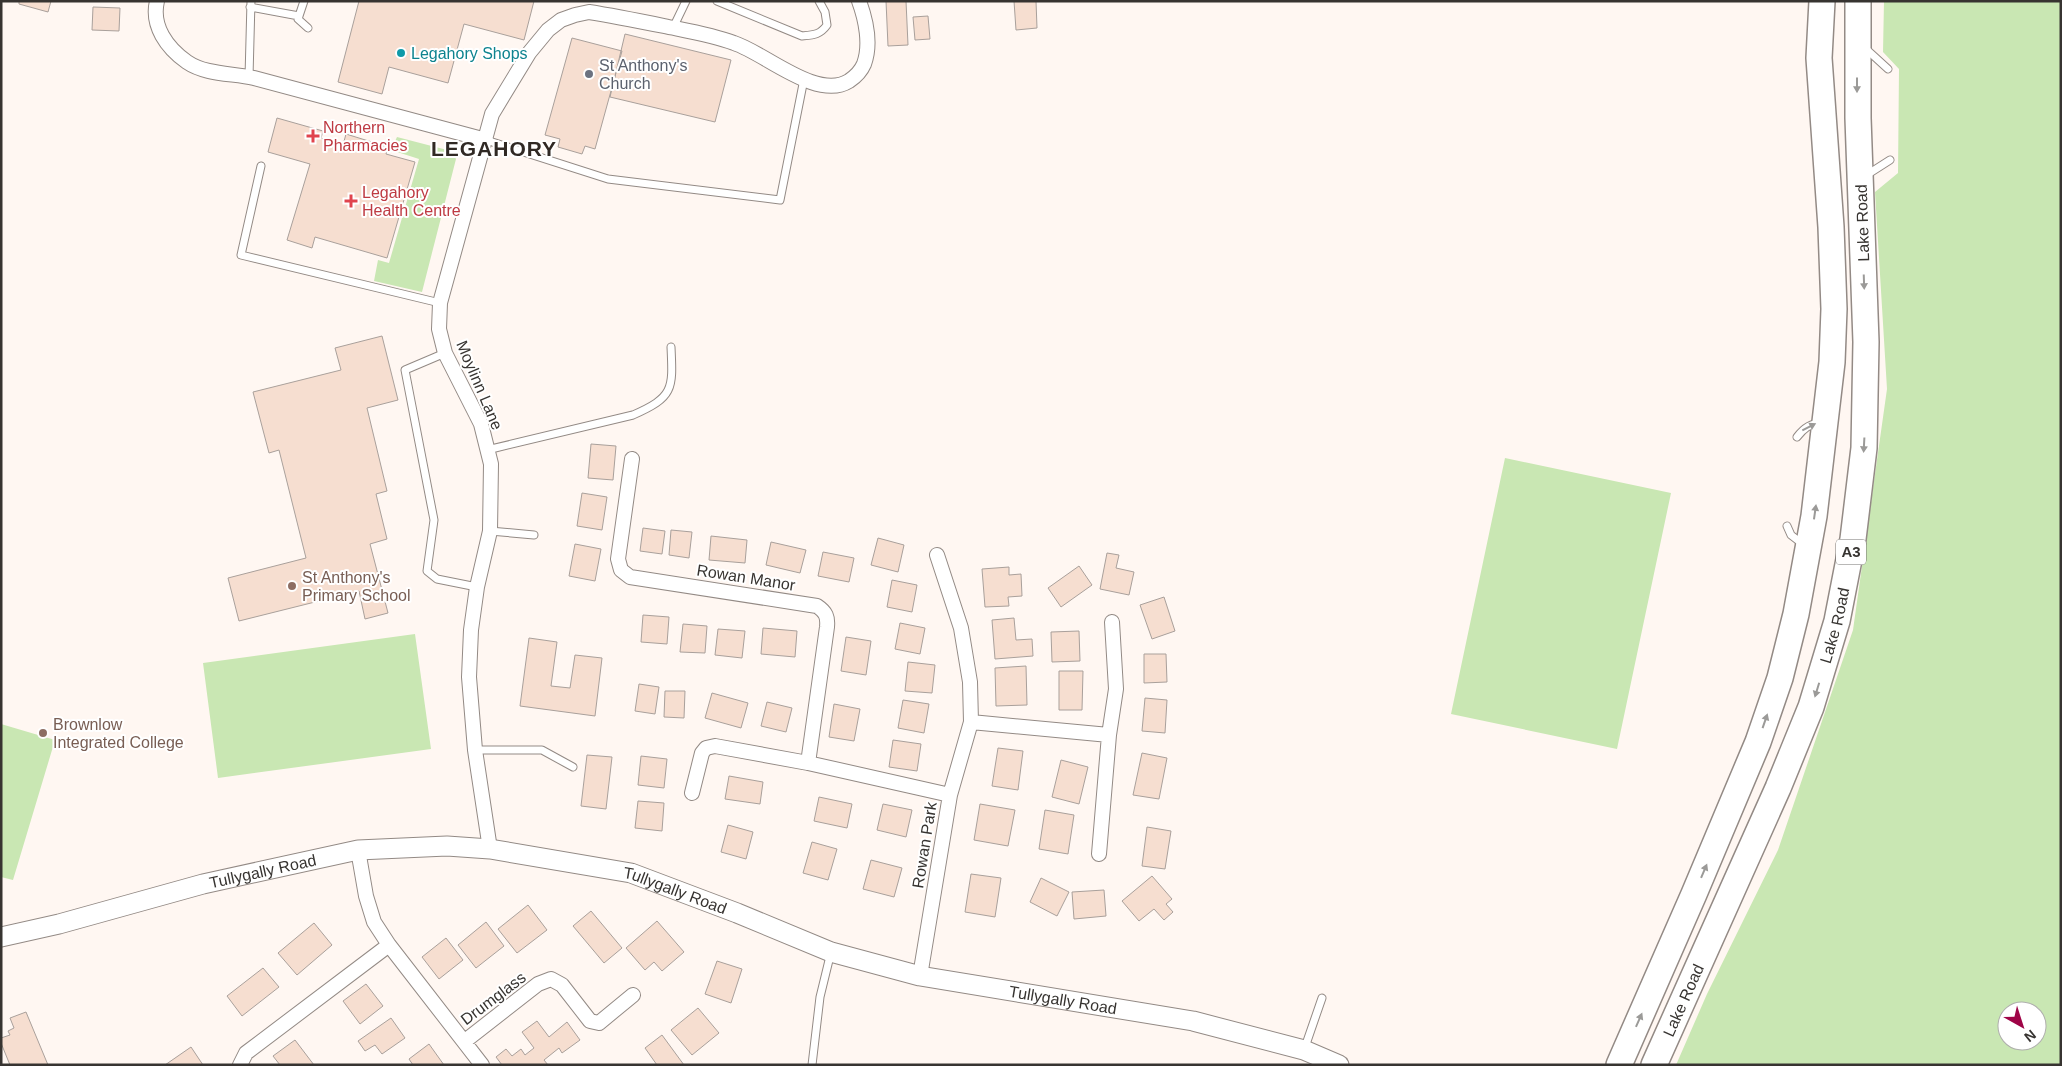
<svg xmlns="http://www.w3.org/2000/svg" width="2062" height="1066" font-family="Helvetica,sans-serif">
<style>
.green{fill:#c9e7b3;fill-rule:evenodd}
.building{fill:#f6ded0;stroke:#a9a09b}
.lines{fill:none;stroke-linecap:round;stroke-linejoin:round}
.lane-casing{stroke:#938a85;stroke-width:9}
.street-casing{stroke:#938a85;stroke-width:16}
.secondary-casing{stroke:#938a85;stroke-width:21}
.highway-casing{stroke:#938a85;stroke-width:28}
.lane{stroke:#fff;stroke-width:7}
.street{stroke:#fff;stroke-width:14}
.secondary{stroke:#fff;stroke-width:19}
.highway{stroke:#fff;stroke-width:25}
.oneway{fill:#9b9a98}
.culture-dot{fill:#0f9aa8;stroke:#fff;stroke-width:2}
.worship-dot{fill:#6b7280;stroke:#fff;stroke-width:2}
.health-dot{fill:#e0444e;stroke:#fff;stroke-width:2}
.education-dot{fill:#8d6e63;stroke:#fff;stroke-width:2}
.labels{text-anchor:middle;stroke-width:4;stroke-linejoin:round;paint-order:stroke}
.shield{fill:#fff;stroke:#73716f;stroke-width:1}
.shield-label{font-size:15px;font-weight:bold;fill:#373431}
.culture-label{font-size:16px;fill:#0d838f;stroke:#fff;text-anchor:start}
.worship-label{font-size:16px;fill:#5b616d;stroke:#fff;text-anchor:start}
.health-label{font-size:16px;fill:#be3a42;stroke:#fff;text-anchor:start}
.street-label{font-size:16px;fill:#373431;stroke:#fff}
.education-label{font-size:16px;fill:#785e54;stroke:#fff;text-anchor:start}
.district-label{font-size:21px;font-weight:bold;letter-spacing:1px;fill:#302924;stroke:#fff}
</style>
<rect width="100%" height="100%" fill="#fff7f2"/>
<!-- green -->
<path class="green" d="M1884 1H2061V1065H1676L1707 994 1778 850 1853 630 1887 389 1875 192 1898 173 1899 69 1883 52ZM2007 1011H2037V1041H2007Z
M397 137 451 151 456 159 422 292 374 281 378 260 389 263 419 159 391 150Z
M1505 458 1671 493 1617 749 1451 714Z
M415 634 431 749 218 778 203 663Z
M1 724 55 740 13 880 1 877Z"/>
<!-- building -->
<path class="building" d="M19 1H51L48 12 19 4Z
M359 1H534L524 40 464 24 448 83 389 67 382 94 338 82Z
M886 1H906L908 45 888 46Z
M1014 1H1036L1037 28 1016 30Z
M93 7 120 8 119 31 92 30Z
M928 16 930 39 915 40 913 17Z
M625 34 731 60 715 122 610 97Z
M572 38 622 51 595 149 585 146 582 154 558 147 560 139 545 135Z
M277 118 323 131 321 138 343 145 346 134 388 147 386 154 415 162 387 258 315 237 312 248 287 240 310 164 268 152Z
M382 336 398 400 367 408 387 491 376 494 387 539 370 544 388 613 365 619 359 591 239 621 228 578 306 558 279 450 269 453 253 392 341 370 335 348Z
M591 444 616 446 613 480 588 478Z
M582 493 607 497 602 530 577 526Z
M643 528 665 531 662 554 640 551Z
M671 530 692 532 689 558 669 555Z
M711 536 747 540 745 563 709 560Z
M878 538 904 545 898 572 871 565Z
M771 542 806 550 800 573 766 565Z
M575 544 601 549 595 581 569 576Z
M823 552 854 558 849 582 818 576Z
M1107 553 1119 555 1116 568 1134 572 1129 595 1100 589Z
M1079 566 1092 585 1061 607 1048 588Z
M1009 567V575L1021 574 1022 596 1008 597 1009 606 985 607 982 569Z
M892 580 917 585 912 612 887 607Z
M1164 597 1175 631 1152 639 1140 605Z
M643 615 669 617 667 644 641 642Z
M1014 618 1016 640 1032 639 1033 656 995 659 992 620Z
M900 623 925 628 920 654 895 649Z
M683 624 707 626 705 653 680 652Z
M763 628 797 631 795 657 761 654Z
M718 629 745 631 742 658 715 655Z
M1079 631 1080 661 1052 662 1051 632Z
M846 637 871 641 866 675 841 671Z
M529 638 557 642 551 686 570 688 575 655 602 658 595 716 520 706Z
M1144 654H1166L1167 682 1144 683Z
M908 662 935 665 932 693 905 691Z
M1026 666 1027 705 996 706 995 668Z
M1059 671H1083L1082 710H1059Z
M639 684 659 687 655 714 635 711Z
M665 691H685L684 718 664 717Z
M712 693 748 703 741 728 705 718Z
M1145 698 1167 700 1165 733 1142 731Z
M903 700 929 704 924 733 898 728Z
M767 702 792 708 786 732 761 726Z
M834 704 860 709 854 741 829 737Z
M893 740 921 744 917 771 889 767Z
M998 748 1023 751 1018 790 992 786Z
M1142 753 1167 758 1159 799 1133 795Z
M587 755 612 757 606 809 581 806Z
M641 756 667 759 664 788 638 785Z
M1061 760 1088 767 1079 804 1052 797Z
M729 776 763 782 760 804 725 799Z
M819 797 852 804 847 828 814 821Z
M638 801 664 803 662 831 635 828Z
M883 804 912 810 906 837 877 830Z
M980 804 1015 810 1008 846 974 840Z
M1045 810 1074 815 1068 854 1039 849Z
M728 825 753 832 746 859 721 852Z
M1147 827 1171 831 1165 869 1142 866Z
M812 842 837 849 828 880 803 873Z
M871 860 902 868 894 897 863 889Z
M971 874 1001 878 995 917 965 912Z
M1152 876 1172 899 1166 904 1173 912 1164 920 1154 909 1139 921 1122 901Z
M1041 878 1069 892 1057 916 1030 902Z
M1104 890 1106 916 1074 919 1072 892Z
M528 905 547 930 517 953 498 929Z
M591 911 622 948 604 963 573 926Z
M657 921 684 952 662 971 654 962 645 970 626 948Z
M486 922 504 946 476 968 458 945Z
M314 923 332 945 297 975 278 953Z
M446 938 463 960 439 979 422 957Z
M717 961 742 969 731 1003 705 994Z
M263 968 279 987 242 1016 227 996Z
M366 984 383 1006 360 1024 343 1001Z
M698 1008 719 1033 692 1055 671 1030Z
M26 1012 48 1065H10L1 1043V1038L10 1035 8 1031 14 1028 10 1018Z
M391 1018 405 1038 382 1054 375 1045 365 1051 358 1041Z
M537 1021 549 1037 567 1022 580 1040 562 1053 559 1048 544 1060 548 1065H502L496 1057 506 1049 512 1056 521 1049 525 1055 534 1048 522 1032Z
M662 1035 684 1065H657L645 1048Z
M295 1040 314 1065H280L273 1056Z
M429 1044 444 1065H413L409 1059Z
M191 1047 203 1065H165Z"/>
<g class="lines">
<!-- lane casing -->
<g class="lane-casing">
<path id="lane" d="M304 1 298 19 308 28
M717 1 802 36C813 35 820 35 827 25L825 12 819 1
M250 7 299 16
M673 28 686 1
M1865 48 1888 69
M249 77 251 1
M486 140 608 179 780 200 804 79
M261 166 241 255 440 303
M1865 176 1890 160
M445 353 405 370 434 520 427 571 437 579 477 587
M1797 437C1803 429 1810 423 1821 423
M487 450 633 415C674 397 673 389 671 347
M1787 526 1791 535 1804 545
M490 531 534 535
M475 750H542L573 767
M1304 1050 1322 998
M812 1065 820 997 831 952"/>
</g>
<!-- street casing -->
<g class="street-casing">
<path id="street" d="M157 1C151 26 167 48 187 62 206 75 233 73 254 78 331 98 409 120 486 140
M632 459 618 559 621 570 630 577 817 606C826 612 828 617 827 627L808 763
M971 722 1109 735 1099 854
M1109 735 1116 689 1112 622
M692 793 702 753 706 748 715 746 808 763 950 795
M490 849 475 750 469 677 471 630 477 587 490 531 491 464 481 424 445 353 439 329 440 303 492 114 529 53 548 30 561 20 575 15 589 12C614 16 639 21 664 26 688 31 712 35 734 43 765 53 817 101 849 81 855 77 861 71 864 64 871 45 866 20 859 1
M358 850 366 896 374 922 389 945 482 1065
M920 976 950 795 971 722 970 682 961 628 937 555
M465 1041 538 984 551 979 562 985 590 1021 599 1023 633 995
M240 1065 246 1053 389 945"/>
</g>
<!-- secondary casing -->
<g class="secondary-casing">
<g id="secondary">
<path id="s1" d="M1 937 59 924 203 884 358 850 447 846 490 849 631 873 737 913 831 952 920 976 1193 1021 1304 1050 1339 1065"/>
</g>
</g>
<!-- highway casing -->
<g class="highway-casing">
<g id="highway">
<path d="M1619 1065 1694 894 1758 742 1780 678 1796 614 1814 516 1832 362 1834 309 1831 227 1819 58 1822 1"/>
<path id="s2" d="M1654 1065 1778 788 1811 707 1837 621 1853 539 1864 448 1866 342 1858 118V1"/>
</g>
</g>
<!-- lane -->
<use href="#lane" class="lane"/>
<!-- street -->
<use href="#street" class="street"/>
<!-- secondary -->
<use href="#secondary" class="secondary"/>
<!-- highway -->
<use href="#highway" class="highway"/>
</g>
<!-- one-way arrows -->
<defs><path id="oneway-solid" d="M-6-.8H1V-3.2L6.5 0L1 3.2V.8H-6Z" transform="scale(1.25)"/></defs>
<g class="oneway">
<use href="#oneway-solid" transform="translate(1857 85) rotate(90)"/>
<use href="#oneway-solid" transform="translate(1864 282) rotate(88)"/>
<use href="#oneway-solid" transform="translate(1809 427) rotate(-27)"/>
<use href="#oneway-solid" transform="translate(1864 445) rotate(93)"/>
<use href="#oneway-solid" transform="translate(1815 512) rotate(-82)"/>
<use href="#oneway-solid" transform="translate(1817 690) rotate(107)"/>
<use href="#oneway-solid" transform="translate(1765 721) rotate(-71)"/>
<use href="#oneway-solid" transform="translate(1704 871) rotate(-67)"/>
<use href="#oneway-solid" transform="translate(1639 1020) rotate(-66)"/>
</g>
<!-- markers -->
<circle class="culture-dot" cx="401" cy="53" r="5"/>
<circle class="worship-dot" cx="589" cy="74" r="5"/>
<g class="health-dot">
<path d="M310.5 128.5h5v5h5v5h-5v5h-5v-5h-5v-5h5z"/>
<path d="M348.5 193.5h5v5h5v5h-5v5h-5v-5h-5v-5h5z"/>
</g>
<g class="education-dot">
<circle cx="292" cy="586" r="5"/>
<circle cx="43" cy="733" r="5"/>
</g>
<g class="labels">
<!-- shield labels -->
<rect class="shield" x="1836" y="539.5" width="30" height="25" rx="4"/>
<g class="shield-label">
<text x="1851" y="557">A3</text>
</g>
<!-- culture labels -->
<g class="culture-label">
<text x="411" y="59">Legahory Shops</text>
</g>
<!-- worship labels -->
<g class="worship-label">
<text x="599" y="71">St Anthony's<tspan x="599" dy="18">Church</tspan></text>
</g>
<!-- health labels -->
<g class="health-label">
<text x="323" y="133">Northern<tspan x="323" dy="18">Pharmacies</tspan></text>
<text x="362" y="198">Legahory<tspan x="362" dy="18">Health Centre</tspan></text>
</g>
<!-- street labels -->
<g class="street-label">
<text transform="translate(1862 223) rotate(-92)" y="6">Lake Road</text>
<text transform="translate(480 385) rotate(67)" y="6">Moylinn Lane</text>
<text transform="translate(746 577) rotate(9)" y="6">Rowan Manor</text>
<text dy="6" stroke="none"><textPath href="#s2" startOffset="476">Lake Road</textPath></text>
<text transform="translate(924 845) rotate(-81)" y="6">Rowan Park</text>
<text dy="6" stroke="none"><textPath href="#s1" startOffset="270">Tullygally Road</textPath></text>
<text dy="6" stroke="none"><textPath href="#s1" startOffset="690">Tullygally Road</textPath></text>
<text transform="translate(493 998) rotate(-37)" y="6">Drumglass</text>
<text dy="6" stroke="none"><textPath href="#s1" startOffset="1095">Tullygally Road</textPath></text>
<text dy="6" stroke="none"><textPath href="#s2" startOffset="71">Lake Road</textPath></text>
</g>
<!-- education labels -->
<g class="education-label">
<text x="302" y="583">St Anthony's<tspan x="302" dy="18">Primary School</tspan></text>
<text x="53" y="730">Brownlow<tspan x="53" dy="18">Integrated College</tspan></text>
</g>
<!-- district labels -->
<g class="district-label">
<text x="494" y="156">LEGAHORY</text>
</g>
</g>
<!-- border -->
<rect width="2062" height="1066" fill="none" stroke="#373431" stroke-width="5"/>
<!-- north arrow -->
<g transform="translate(2022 1026) rotate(141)"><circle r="24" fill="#ffffff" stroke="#afaead"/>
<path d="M0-4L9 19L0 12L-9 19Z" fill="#9f0447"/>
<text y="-8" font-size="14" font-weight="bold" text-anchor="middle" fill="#373431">N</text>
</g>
</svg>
